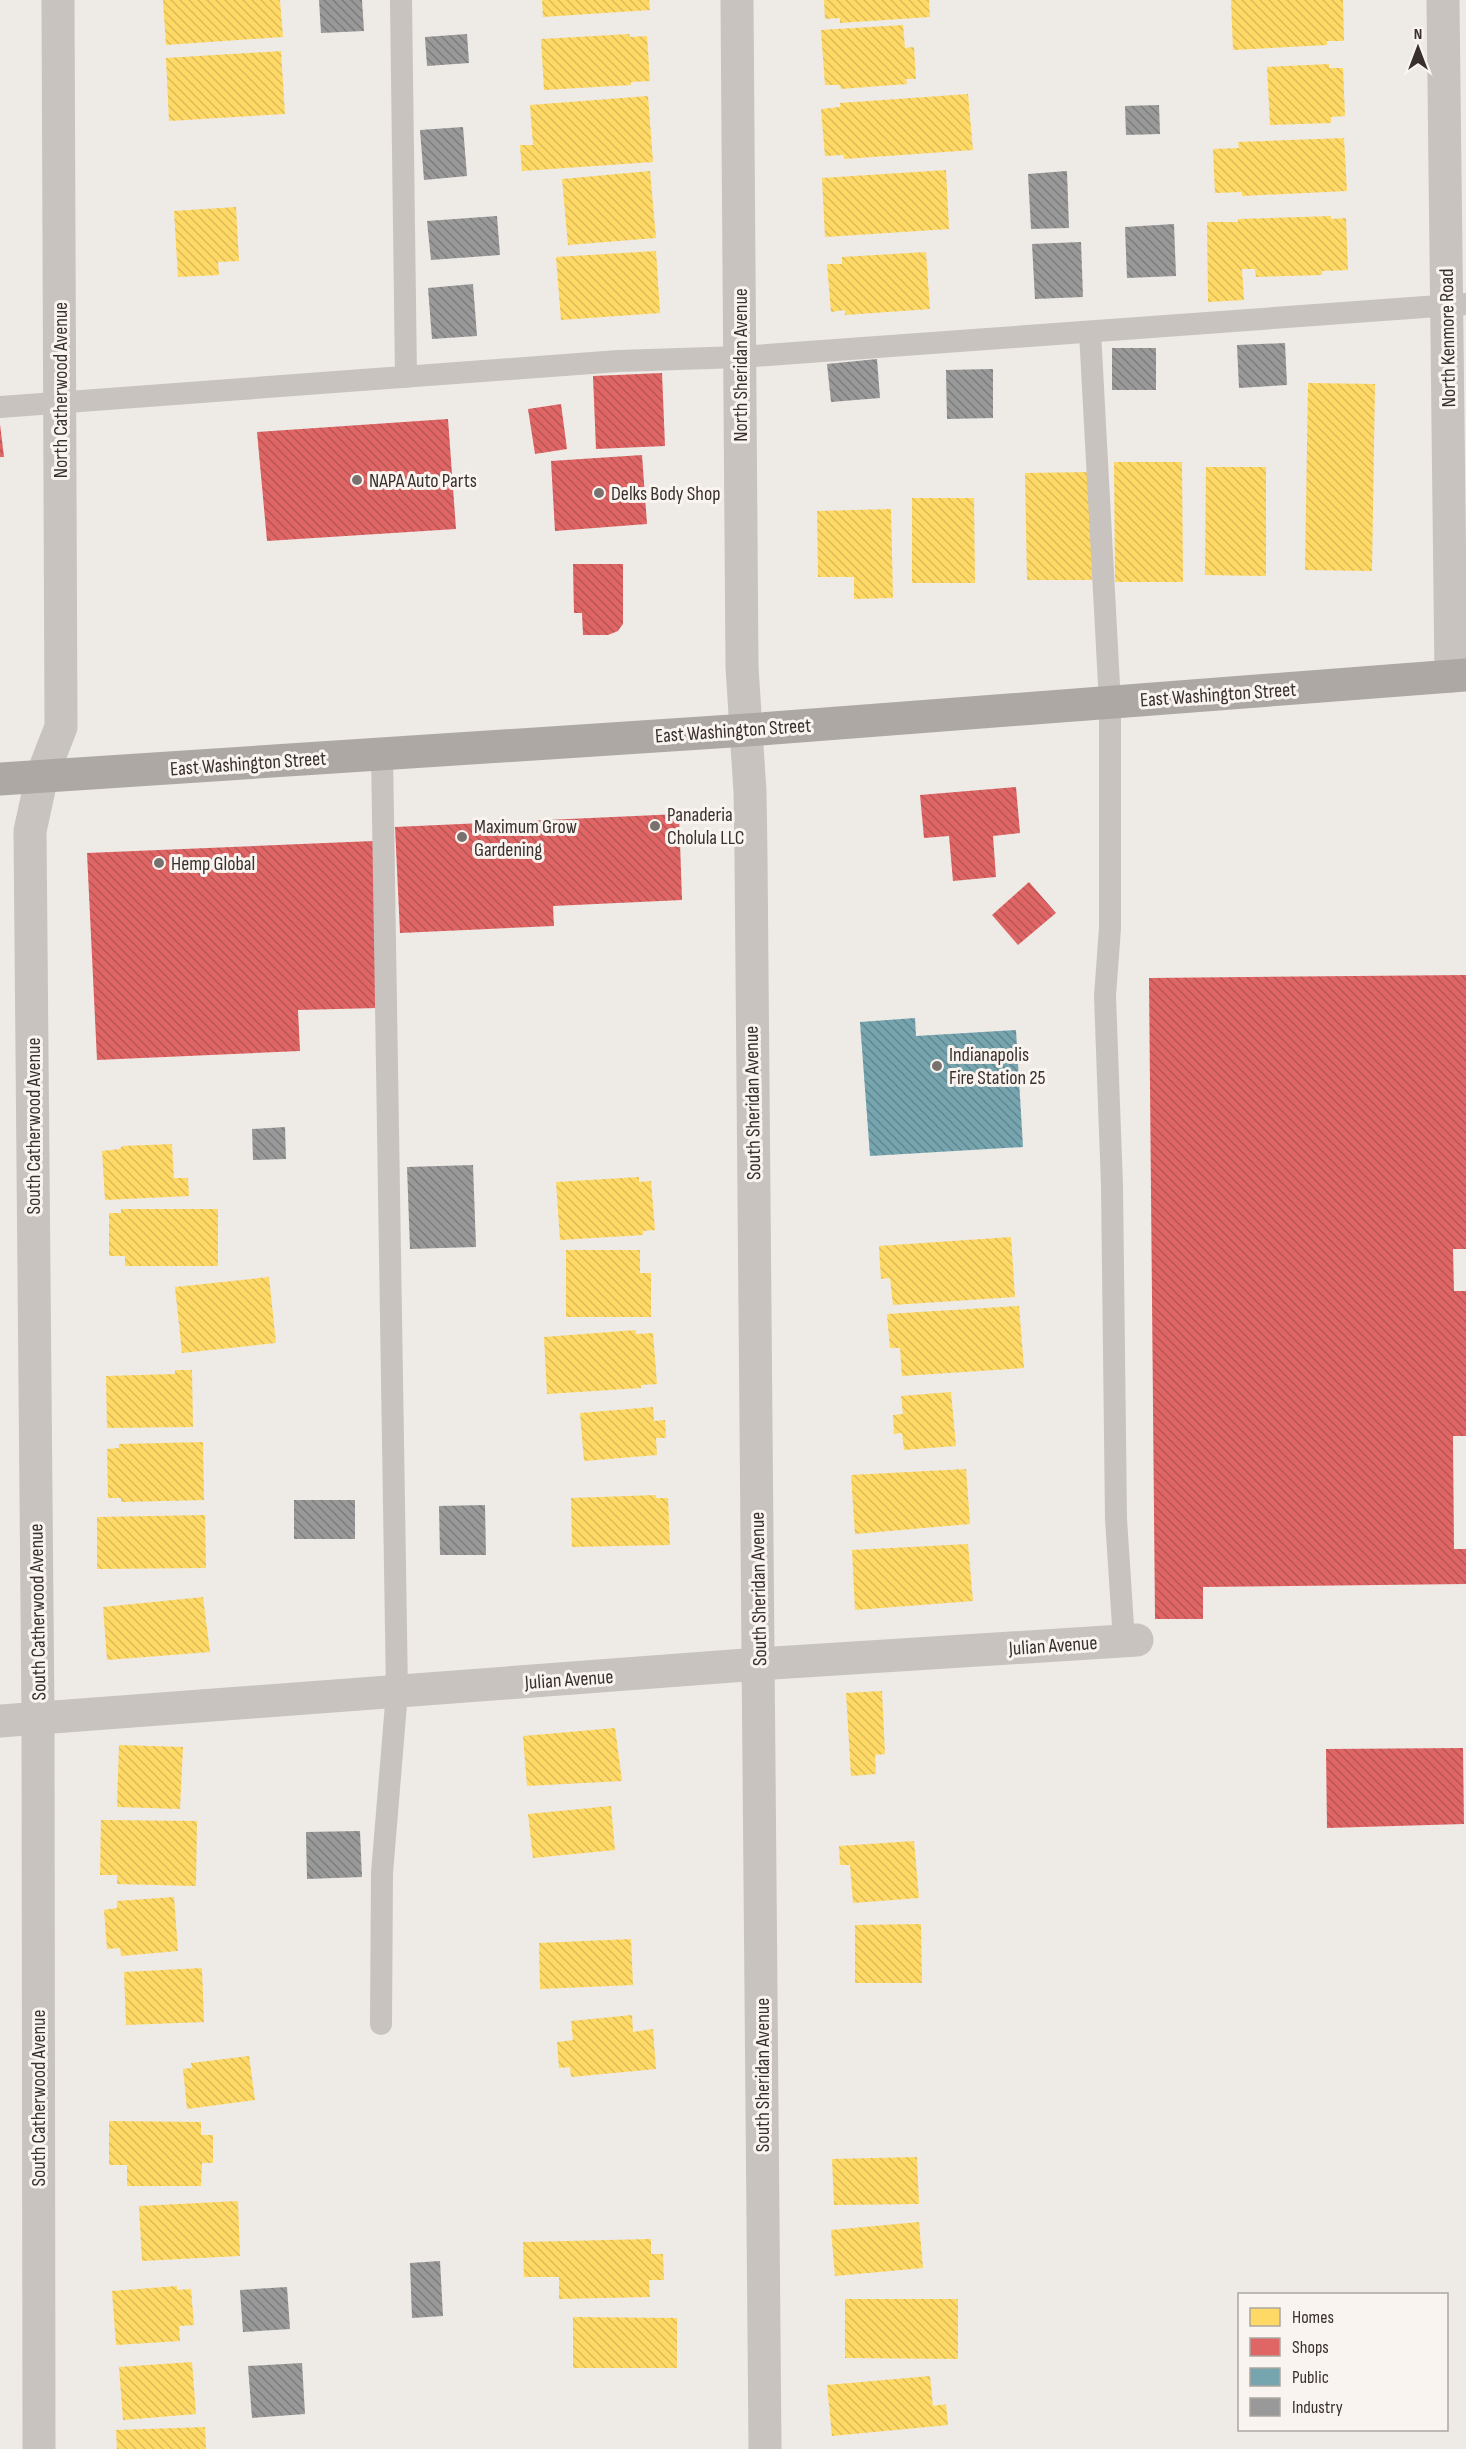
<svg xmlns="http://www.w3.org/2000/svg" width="1466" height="2449" font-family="'Sofia Sans Condensed',sans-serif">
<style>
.homes{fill:url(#homes-back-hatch)}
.shops{fill:url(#shops-back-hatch)}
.public{fill:url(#public-back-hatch)}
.industry{fill:url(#industry-back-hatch)}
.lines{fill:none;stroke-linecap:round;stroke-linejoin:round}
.service{stroke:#c8c3bf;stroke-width:22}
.minor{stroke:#c8c3bf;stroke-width:33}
.primary{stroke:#ada8a4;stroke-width:33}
.poi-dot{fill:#78716e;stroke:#f9f4ef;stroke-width:2}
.labels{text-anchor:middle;stroke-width:6;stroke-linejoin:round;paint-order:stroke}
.street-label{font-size:20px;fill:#39302d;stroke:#f9f4ef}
.poi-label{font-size:20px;fill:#39302d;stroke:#f9f4ef;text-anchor:start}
</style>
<defs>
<pattern id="homes-back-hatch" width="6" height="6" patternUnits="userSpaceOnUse" patternTransform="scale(1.5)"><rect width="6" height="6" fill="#ffd966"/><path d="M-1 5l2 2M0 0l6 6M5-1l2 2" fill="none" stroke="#dbbb59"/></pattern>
<pattern id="shops-back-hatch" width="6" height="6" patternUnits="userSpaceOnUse" patternTransform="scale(1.5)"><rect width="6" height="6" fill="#e06666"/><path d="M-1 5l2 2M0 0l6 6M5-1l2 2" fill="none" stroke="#b75454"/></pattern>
<pattern id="public-back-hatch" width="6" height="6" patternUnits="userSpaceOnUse" patternTransform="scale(1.5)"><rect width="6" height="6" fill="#76a5af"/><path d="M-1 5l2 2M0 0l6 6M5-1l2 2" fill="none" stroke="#62878f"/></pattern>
<pattern id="industry-back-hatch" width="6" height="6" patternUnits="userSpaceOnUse" patternTransform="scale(1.5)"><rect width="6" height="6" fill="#999"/><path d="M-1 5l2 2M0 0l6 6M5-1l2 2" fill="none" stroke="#7e7d7d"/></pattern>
</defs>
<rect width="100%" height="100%" fill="#eeeae6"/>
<!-- homes -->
<path class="homes" d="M163 0H280L283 37 166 45Z
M542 0H649L650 10 543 17Z
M824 0H929L930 17 840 23V18L825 19Z
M1231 0H1343L1344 41H1327V45L1233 50Z
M903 25 905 48 914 47 916 79H906L907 84 841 89 840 85H825L821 30Z
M629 34 630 37 647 36 650 81 631 82V85L544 90 541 39Z
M281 51 285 114 169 121 166 58Z
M1329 64V68H1343L1345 116 1331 117V123L1270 125 1267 67Z
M968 94 973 150 844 159V155L825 156 821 109 840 107V103Z
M648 96 653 162 522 171 520 145H533L530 105Z
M1344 138 1347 191 1242 196V192L1215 193 1213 149 1239 148 1238 142Z
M946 170 949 229 825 237 822 178Z
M650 171 656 238 568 245 562 179Z
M236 207 239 261 218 262 219 275 178 277 174 211Z
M1331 216V219L1346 218 1348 270 1322 271V275L1256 277 1255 269H1242L1244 300 1208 302 1207 222H1238V219Z
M656 251 660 313 561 320 556 257Z
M926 252 930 309 845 315V310L831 312 827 264H842V257Z
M1308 383 1375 384 1372 571 1305 570Z
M1114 462H1182L1183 582H1115Z
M1206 467H1266V576L1205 575Z
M1090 472 1092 580H1027L1025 473Z
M912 498H974L975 583H912Z
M891 509 893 598 854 599V577H818L817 511Z
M172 1144 174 1178H188L189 1196 105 1200 102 1151 120 1149 122 1146Z
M639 1177V1182L651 1181 655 1230 643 1231V1235L560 1240 556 1182Z
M121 1209H218V1266H125V1256H109V1213H121Z
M1011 1237 1015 1297 893 1305 890 1278 881 1279 879 1246Z
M566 1250H640V1273H651V1317H566Z
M269 1277 276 1343 182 1353 175 1287Z
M1019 1306 1024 1368 902 1376 900 1348H890L887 1314Z
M636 1330V1334L653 1333 657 1384 641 1385V1388L547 1394 544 1337Z
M175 1370H192L193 1427 107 1428 106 1376 175 1374Z
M951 1392 956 1446 904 1450 902 1433 894 1434 893 1415 903 1414 901 1396Z
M653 1407 654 1421 665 1420 666 1438H656L657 1455 584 1461 580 1413Z
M203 1442 204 1500 121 1502V1498H108L107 1449 119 1448V1444Z
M966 1469 970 1524 855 1534 851 1475Z
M656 1495V1498H668L670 1545 572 1547 571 1498Z
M205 1515 206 1568 97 1569V1517Z
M968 1544 973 1601 855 1610 852 1550Z
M203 1597 210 1652 107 1660 103 1607Z
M882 1691 885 1754 875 1755 876 1774 851 1776 846 1693Z
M615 1728 622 1781 527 1786 523 1736Z
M119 1745 183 1747 180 1809 117 1807Z
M611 1806 615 1850 533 1858 528 1814Z
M101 1820 197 1821 196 1886 117 1884V1875H100Z
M914 1841 919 1898 853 1903 850 1865H840L839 1846Z
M174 1897 178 1951 121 1956 120 1948 107 1949 104 1910 117 1908V1901Z
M921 1924 922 1983H855V1925Z
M631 1939 633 1985 540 1989 539 1943Z
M202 1968 204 2022 126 2025 124 1972Z
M632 2015 633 2032 653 2029 656 2069 571 2077 570 2067 559 2068 557 2042 573 2040 571 2021Z
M249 2056 255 2100 187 2109 183 2069 192 2068 191 2063Z
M109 2121 201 2122V2135H213V2163H202L201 2186H127V2165H109Z
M917 2157 919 2204 834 2205 832 2159Z
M238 2201 240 2256 142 2261 139 2206Z
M919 2222 923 2268 835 2276 831 2230Z
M651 2239V2254H663L664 2280H649L650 2297 559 2299V2277H524L523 2242Z
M177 2286V2290L191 2289 194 2325 179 2326 180 2341 116 2345 112 2291Z
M845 2299H958V2359L845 2358Z
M573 2317 677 2318V2368H573Z
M192 2362 196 2414 123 2420 119 2367Z
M930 2376 933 2406 946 2404 948 2425 832 2436 827 2385Z
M205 2427 206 2449H117L116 2430Z"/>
<!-- shops -->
<path class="shops" d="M662 373 665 446 596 449 593 376Z
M561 404 567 449 535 454 528 409Z
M448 419 456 529 267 541 257 432Z
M0 424 4 457H0Z
M642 455 647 524 555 531 551 461Z
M573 564H623V624L618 631 608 635H583L582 613H574Z
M1016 787 1020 833 993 836 996 877 953 881 949 836 924 838 920 795Z
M679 814 682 900 553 906 554 926 400 933 395 827Z
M373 841 378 1008 298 1010 300 1051 97 1060 87 853Z
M1029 882 1056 913 1018 945 992 915Z
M1466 975V1249H1453L1454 1291H1466V1436H1453L1454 1549H1466V1584L1203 1587V1619H1155L1149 978Z
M1463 1748 1464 1824 1327 1828 1326 1749Z"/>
<!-- public -->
<path class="public" d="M915 1018 916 1036 1016 1030 1023 1147 870 1156 860 1022Z"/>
<!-- industry -->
<path class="industry" d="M319 0H362L364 31 321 33Z
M467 34 469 63 427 66 425 37Z
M1159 105 1160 134 1126 135 1125 106Z
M463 127 467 176 424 180 420 130Z
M1067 171 1069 228 1031 229 1028 174Z
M497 216 500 255 431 260 427 221Z
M1174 224 1176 276 1127 278 1125 227Z
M1081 242 1083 297 1035 299 1032 244Z
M473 284 477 336 432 339 428 288Z
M1285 343 1287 385 1239 388 1237 345Z
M1112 348H1156V390H1112Z
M877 359 880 398 831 402 827 364Z
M993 369V418L947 419 946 370Z
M285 1127 286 1159 253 1160 252 1129Z
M473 1165 476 1247 410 1249 407 1167Z
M294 1500H355V1539H294Z
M485 1505 486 1555H440L439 1506Z
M360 1831 362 1877 307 1879 306 1832Z
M440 2261 443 2316 412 2318 410 2263Z
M287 2287 290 2329 243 2332 240 2290Z
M302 2363 305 2414 252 2418 248 2366Z"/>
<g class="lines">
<!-- service -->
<path class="service" d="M401 0 406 377
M1090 332 1110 703V928L1105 996 1112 1186 1116 1519 1124 1641
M0 407 618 361 740 357 1466 304
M381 2024 382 1873 397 1692 382 754"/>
<!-- minor -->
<path class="minor" d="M737 0 742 667 750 792 751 856 765 2449
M1443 0 1451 676
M0 1721 759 1664 1137 1640
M39 2449 38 1718 30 831 42 776 61 727 58 0"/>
<!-- primary -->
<path class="primary" d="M0 779 747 730 1466 675"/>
</g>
<!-- markers -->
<g class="poi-dot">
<circle cx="357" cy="480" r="6"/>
<circle cx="599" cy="493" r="6"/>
<circle cx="655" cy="826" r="6"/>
<circle cx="462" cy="837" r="6"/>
<circle cx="159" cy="863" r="6"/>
<circle cx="937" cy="1066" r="6"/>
</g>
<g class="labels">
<!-- street labels -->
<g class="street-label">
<text transform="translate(1447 338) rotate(-91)" y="7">North Kenmore Road</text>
<text transform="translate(740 365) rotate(-90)" y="7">North Sheridan Avenue</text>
<text transform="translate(60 390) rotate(-90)" y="7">North Catherwood Avenue</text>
<text transform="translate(1218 694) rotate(-4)" y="7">East Washington Street</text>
<text transform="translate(733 730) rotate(-4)" y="7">East Washington Street</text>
<text transform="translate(248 763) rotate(-4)" y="7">East Washington Street</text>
<text transform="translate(752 1103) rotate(-91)" y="7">South Sheridan Avenue</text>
<text transform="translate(33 1126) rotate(-90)" y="7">South Catherwood Avenue</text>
<text transform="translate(758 1589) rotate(-91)" y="7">South Sheridan Avenue</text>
<text transform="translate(37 1612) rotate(-91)" y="7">South Catherwood Avenue</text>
<text transform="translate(1053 1645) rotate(-4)" y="7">Julian Avenue</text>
<text transform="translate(569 1679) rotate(-4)" y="7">Julian Avenue</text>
<text transform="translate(762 2075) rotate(-90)" y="7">South Sheridan Avenue</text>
<text transform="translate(38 2098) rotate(-90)" y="7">South Catherwood Avenue</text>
</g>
<!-- poi labels -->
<g class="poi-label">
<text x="369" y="487">NAPA Auto Parts</text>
<text x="611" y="500">Delks Body Shop</text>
<text x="667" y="821">Panaderia<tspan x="667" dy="23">Cholula LLC</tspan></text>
<text x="474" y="833">Maximum Grow<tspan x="474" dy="23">Gardening</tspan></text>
<text x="171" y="870">Hemp Global</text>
<text x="949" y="1061">Indianapolis<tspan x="949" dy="23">Fire Station 25</tspan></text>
</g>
</g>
<!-- legend -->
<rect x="1238" y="2293" width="210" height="138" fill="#f9f4ef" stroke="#aca6a1" stroke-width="1.5"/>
<rect x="1250" y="2308" width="30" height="18" fill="#ffd966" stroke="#aca6a1" stroke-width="1.5"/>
<text x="1292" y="2323" font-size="18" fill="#39302d">Homes</text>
<rect x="1250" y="2338" width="30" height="18" fill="#e06666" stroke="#aca6a1" stroke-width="1.5"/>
<text x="1292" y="2353" font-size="18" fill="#39302d">Shops</text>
<rect x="1250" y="2368" width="30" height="18" fill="#76a5af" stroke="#aca6a1" stroke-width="1.5"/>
<text x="1292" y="2383" font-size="18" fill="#39302d">Public</text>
<rect x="1250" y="2398" width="30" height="18" fill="#999999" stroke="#aca6a1" stroke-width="1.5"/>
<text x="1292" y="2413" font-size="18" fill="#39302d">Industry</text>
<!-- north arrow -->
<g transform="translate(1418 48)" stroke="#f9f4ef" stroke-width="4.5" paint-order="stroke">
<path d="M0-4.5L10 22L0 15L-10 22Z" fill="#39302d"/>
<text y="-9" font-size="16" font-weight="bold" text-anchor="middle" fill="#39302d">N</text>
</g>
</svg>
